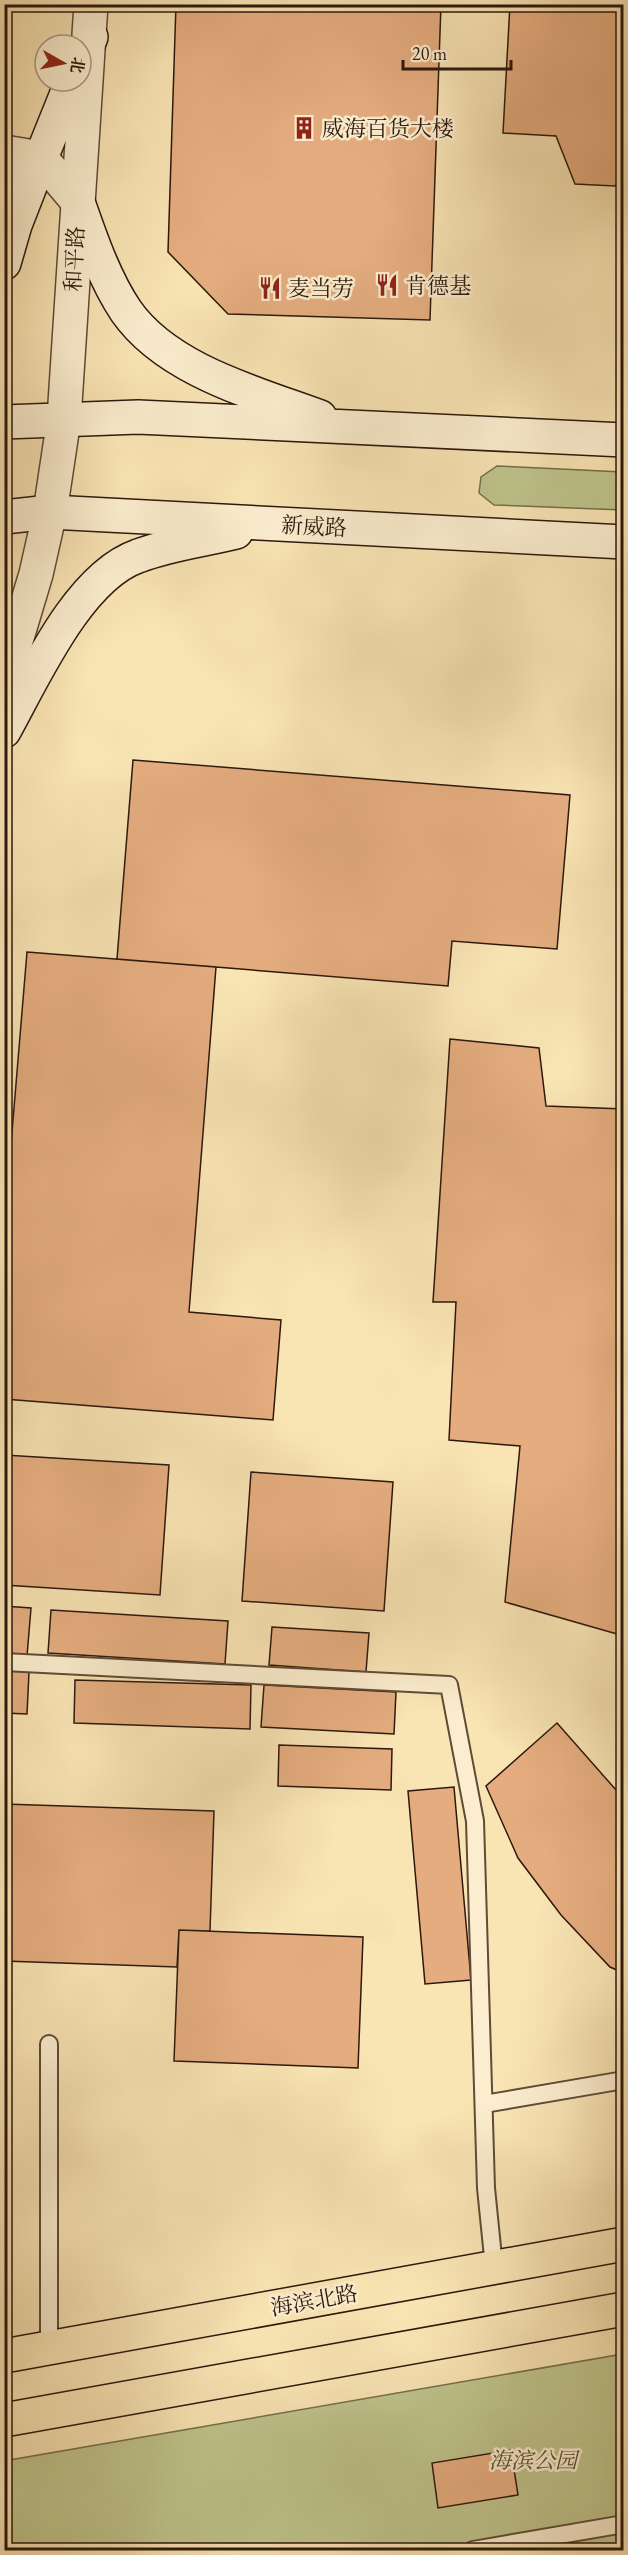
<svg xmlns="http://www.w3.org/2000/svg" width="628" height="2555" font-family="'EB Garamond','Noto Serif SC',serif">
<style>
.green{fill:#bfc48c;stroke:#766e4c;stroke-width:1.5}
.building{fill:#e5ad7f;stroke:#2c180d;stroke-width:1.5}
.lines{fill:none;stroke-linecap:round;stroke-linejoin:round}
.service-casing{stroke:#5f4b37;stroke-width:20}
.minor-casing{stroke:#5f4b37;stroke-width:36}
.tertiary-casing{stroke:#5f4b37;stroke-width:36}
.secondary-casing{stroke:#2c180d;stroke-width:36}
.primary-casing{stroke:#2c180d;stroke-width:36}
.service{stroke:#fbedce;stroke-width:16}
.minor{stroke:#fbedce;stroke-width:33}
.tertiary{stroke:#fbedce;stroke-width:33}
.secondary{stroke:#fbedce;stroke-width:33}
.primary{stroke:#f9e4b4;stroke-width:33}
.labels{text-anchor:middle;stroke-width:5;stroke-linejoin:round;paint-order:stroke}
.poi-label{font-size:22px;fill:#2c180d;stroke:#fbedce;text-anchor:start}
.street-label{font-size:22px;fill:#2c180d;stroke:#fbedce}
.park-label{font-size:22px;font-style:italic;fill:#584c33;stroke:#fbedce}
</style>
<rect width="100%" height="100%" fill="#f9e4b4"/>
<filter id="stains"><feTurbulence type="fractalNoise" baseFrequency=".00333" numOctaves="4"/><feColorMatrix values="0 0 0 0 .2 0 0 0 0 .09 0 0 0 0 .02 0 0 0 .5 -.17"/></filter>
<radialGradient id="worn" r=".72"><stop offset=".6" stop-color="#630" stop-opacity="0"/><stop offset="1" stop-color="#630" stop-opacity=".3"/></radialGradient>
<!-- green -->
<path class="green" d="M497 466 623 472V510L494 505 479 493 481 477Z
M623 2354V2550H5L4 2461Z"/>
<!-- building -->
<path class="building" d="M176 4H441L430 320 228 314 168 252Z
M510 4H624V169L615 186 575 184 556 136 503 133Z
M133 760 570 795 557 949 452 941 448 986 117 959Z
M27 952 216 967 189 1312 281 1320 273 1420 4 1399V1228Z
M450 1039 539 1048 546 1106 624 1109V1636L505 1602 520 1446 449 1440 456 1302H433Z
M4 1455 169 1465 160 1595 4 1585Z
M251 1472 393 1482 384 1611 242 1601Z
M4 1606 31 1608 27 1656 4 1654Z
M51 1610 228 1621 225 1664 48 1653Z
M272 1627 369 1633 366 1672 269 1665Z
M4 1670 29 1672 27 1714 4 1713Z
M75 1680 251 1685 250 1729 74 1723Z
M264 1685 396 1692 394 1734 261 1727Z
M557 1723 624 1799V1973L610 1967 561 1915 518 1858 486 1786Z
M279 1745 392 1749 391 1790 278 1786Z
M454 1787 471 1980 425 1984 408 1791Z
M4 1804 214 1811 210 1931 179 1930 177 1967 4 1961Z
M179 1930 363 1937 358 2068 174 2061Z
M511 2450 518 2495 438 2508 432 2463Z"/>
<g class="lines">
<!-- service casing -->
<g class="service-casing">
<path id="service" d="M4 1662 449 1685 475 1821 486 2188 494 2267
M49 2044V2347
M484 2104 624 2080
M473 2550 624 2524"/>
</g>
<!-- minor casing -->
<g class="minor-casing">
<path id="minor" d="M4 152 41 158 78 202"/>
</g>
<!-- tertiary casing -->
<g class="tertiary-casing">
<path id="tertiary" d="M4 681 36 574 50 512 64 419 91 4"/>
</g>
<!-- secondary casing -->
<g class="secondary-casing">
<path id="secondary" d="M81 60 91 37
M4 195 41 158 72 81
M78 202C91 239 104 278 126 311 167 370 255 393 320 417
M4 263 15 225 36 171
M4 422 138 417 624 440
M4 517 50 512 624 542
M4 731C34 677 78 577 138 556 169 544 204 540 236 532"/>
</g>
<!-- primary casing -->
<g class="primary-casing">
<path id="primary" d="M4 2356 624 2244
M4 2420 624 2309"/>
</g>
<!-- service -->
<use href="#service" class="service"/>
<!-- minor -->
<use href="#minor" class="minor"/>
<!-- tertiary -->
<use href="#tertiary" class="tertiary"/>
<!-- secondary -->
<use href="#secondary" class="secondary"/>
<!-- primary -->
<use href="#primary" class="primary"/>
</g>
<!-- icons -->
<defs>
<g id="building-bare" transform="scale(1.8)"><path d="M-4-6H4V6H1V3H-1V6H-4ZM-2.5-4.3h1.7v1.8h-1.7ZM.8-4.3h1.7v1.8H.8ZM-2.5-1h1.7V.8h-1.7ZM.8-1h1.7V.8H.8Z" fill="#8f2418" stroke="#fbedce" stroke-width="2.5" paint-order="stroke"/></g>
<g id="restaurant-bare" transform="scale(1.8)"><path d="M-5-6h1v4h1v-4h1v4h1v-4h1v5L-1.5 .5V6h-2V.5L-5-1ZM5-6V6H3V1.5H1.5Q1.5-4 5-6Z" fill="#8f2418" stroke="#fbedce" stroke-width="2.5" paint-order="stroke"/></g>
</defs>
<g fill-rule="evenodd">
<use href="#building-bare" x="304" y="128"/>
<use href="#restaurant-bare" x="387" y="285"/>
<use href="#restaurant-bare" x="270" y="288"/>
</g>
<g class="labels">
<!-- poi labels -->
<g class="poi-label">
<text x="322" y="136">威海百货大楼</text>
<text x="405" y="293">肯德基</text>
<text x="288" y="296">麦当劳</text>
</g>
<!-- street labels -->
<g class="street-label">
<text transform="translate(74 259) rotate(-87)" y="8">和平路</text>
<text transform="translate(314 526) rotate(3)" y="8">新威路</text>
<text transform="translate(314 2300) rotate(-10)" y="8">海滨北路</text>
</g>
<!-- park labels -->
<g class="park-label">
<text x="533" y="2468">海滨公园</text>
</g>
</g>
<!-- margin -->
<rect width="628" height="2555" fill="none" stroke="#f9e4b4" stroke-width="24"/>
<rect x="6" y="6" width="616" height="2543" fill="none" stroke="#2c180d" stroke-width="3"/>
<rect x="12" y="12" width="604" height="2531" fill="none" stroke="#2c180d" stroke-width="1.5"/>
<!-- north arrow -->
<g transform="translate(63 63) rotate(99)"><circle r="28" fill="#fbedce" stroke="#a89881" stroke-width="1.5"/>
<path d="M0-4.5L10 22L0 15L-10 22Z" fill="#8f2418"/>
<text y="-9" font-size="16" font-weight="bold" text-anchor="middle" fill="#2c180d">北</text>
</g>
<!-- scale -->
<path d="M403 60v9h108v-9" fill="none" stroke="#2c180d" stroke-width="3"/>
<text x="412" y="60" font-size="18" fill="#2c180d" stroke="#fbedce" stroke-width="4.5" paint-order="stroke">20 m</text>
<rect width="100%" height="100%" filter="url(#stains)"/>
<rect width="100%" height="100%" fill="url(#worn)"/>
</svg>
